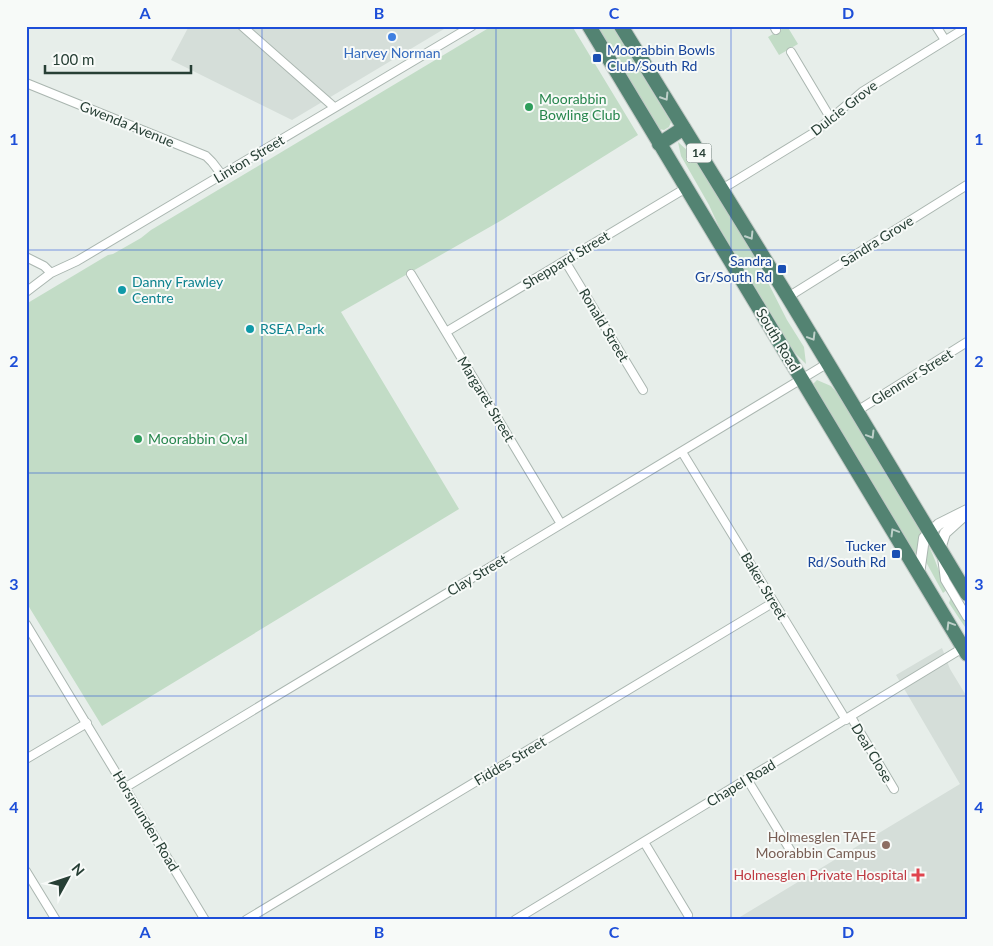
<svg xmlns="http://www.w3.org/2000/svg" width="993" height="946" font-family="Lato,sans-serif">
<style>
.built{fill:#d5ded9}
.green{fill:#c2dcc6}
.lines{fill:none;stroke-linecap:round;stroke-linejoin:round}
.minor-casing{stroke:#aab6b0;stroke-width:10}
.tertiary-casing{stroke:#aab6b0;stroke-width:12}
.trunk-casing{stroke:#c3c9c6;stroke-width:16}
.minor{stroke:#fff;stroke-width:8}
.tertiary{stroke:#fff;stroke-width:10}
.trunk{stroke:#538372;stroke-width:14}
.oneway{stroke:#bed0c9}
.grid{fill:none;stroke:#1d4ed8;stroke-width:1;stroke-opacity:0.55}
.shop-dot{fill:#3f7fe0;stroke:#f7faf8;stroke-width:2}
.transit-dot{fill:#1a4fb4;stroke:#f7faf8;stroke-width:2}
.leisure-dot{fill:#2e9e5b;stroke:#f7faf8;stroke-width:2}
.culture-dot{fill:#0f9aa8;stroke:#f7faf8;stroke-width:2}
.education-dot{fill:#8d6e63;stroke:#f7faf8;stroke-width:2}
.health-dot{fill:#e0444e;stroke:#f7faf8;stroke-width:2}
.labels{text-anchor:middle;stroke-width:4;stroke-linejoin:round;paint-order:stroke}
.shield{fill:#f7faf8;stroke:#657770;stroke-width:1}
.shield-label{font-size:12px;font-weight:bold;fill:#273f35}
.transit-label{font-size:14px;fill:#164399;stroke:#f7faf8;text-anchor:end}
.shop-label{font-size:14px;fill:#366cbe;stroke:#f7faf8}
.leisure-label{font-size:14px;fill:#27864d;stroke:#f7faf8;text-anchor:start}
.street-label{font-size:14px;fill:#273f35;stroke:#f7faf8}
.culture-label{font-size:14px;fill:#0d838f;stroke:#f7faf8;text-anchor:start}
.education-label{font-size:14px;fill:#785e54;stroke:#f7faf8;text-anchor:end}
.health-label{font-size:14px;fill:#be3a42;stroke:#f7faf8;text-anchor:end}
.neatline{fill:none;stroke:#1d4ed8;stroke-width:2}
.grid-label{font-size:16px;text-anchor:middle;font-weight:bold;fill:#1d4ed8}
</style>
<rect width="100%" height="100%" fill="#e7eeea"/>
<!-- built -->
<path class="built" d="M189 26H449L292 120 171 60Z
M942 648 950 669 967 697V920H735L960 784 896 675Z"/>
<!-- green -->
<path class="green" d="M492 26H572L638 135 502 220 341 312 459 509 102 726 26 602V304L108 255 113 254 141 238 151 230Z
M597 26H612L671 122 669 127 664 130 659 129Z
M787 26 798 44 779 55 768 37Z
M678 142 689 152 698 165 756 259 787 320 804 347 806 364 794 352 719 227 709 205 681 156Z
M817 380 831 386 839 395 922 533 918 554 916 555 817 393 813 384Z
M927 543C936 558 938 574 948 589L943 593 926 562 925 545Z
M951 597 967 623V630L949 603Z"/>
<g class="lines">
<!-- minor casing -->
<g class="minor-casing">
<path id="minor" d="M242 26 334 107
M774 26 776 30
M936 26 945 40
M791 52 831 119
M26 83 206 156 212 162 222 175
M722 189 815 132 862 92 967 27
M26 257 44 266 51 273
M565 261 643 390
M411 274 561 524
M26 292 51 273 77 261 472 26
M788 297 967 185
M446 332 686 188
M857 411 967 342
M682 452 846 720
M942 557 945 580 967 617
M26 624 205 920
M851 717 894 789
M26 759 87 723
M747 779 792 853
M126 787 828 363
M644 842 688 915
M26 871 56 920
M246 920 774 602
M515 920 966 646"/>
</g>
<!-- tertiary casing -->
<g class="tertiary-casing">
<path id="tertiary" d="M940 549 945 533 966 514
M919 574 924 538 939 524 967 510"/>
</g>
<!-- trunk casing -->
<g class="trunk-casing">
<path id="trunk" d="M589 26 967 654
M621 26 788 297 967 594
M659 144 684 128"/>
</g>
<!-- minor -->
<use href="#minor" class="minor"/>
<!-- tertiary -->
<use href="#tertiary" class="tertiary"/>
<!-- trunk -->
<use href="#trunk" class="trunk"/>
</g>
<!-- one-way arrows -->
<defs><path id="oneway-chevron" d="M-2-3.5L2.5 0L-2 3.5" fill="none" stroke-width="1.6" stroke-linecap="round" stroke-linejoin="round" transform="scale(1.25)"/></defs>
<g class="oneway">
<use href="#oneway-chevron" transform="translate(665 97) rotate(58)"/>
<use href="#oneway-chevron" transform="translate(750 236) rotate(58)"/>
<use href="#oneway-chevron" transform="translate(812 337) rotate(59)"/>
<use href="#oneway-chevron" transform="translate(871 435) rotate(59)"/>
<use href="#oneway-chevron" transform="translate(894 532) rotate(-121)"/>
<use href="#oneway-chevron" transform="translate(950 625) rotate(-121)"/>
</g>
<!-- grid -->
<path class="grid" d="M262 26V920M496 26V920M731 26V920M26 250H967M26 473H967M26 696H967"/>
<!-- markers -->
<circle class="shop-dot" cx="392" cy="37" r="5"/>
<g class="transit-dot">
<rect x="592" y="53" width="10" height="10" rx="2.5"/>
<rect x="777" y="264" width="10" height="10" rx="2.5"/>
<rect x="891" y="549" width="10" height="10" rx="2.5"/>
</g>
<g class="leisure-dot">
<circle cx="529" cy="107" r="5"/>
<circle cx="138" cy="439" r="5"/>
</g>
<g class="culture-dot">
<circle cx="122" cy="290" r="5"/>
<circle cx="250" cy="329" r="5"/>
</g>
<circle class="education-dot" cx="886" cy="845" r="5"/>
<path class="health-dot" d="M915.5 867.5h5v5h5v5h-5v5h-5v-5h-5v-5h5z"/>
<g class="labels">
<!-- shield labels -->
<rect class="shield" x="686.5" y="143.5" width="25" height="19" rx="4"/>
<g class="shield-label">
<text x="699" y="157">14</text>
</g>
<!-- transit labels -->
<g class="transit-label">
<text x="607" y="55" text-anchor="start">Moorabbin Bowls<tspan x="607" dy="16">Club/South Rd</tspan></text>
<text x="772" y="266">Sandra<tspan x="772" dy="16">Gr/South Rd</tspan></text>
<text x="886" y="551">Tucker<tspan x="886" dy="16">Rd/South Rd</tspan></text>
</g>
<!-- shop labels -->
<g class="shop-label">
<text x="392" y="58">Harvey Norman</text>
</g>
<!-- leisure labels -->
<g class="leisure-label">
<text x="539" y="104">Moorabbin<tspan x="539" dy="16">Bowling Club</tspan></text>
<text x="148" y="444">Moorabbin Oval</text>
</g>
<!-- street labels -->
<g class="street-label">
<text transform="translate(844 108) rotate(-38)" y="5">Dulcie Grove</text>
<text transform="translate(127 124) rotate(22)" y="5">Gwenda Avenue</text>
<text transform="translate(249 159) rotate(-31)" y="5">Linton Street</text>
<text transform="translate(877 241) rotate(-32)" y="5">Sandra Grove</text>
<text transform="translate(566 260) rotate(-31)" y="5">Sheppard Street</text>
<text transform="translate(604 325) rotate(59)" y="5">Ronald Street</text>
<text transform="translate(778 340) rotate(59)" y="5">South Road</text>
<text transform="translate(912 377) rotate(-32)" y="5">Glenmer Street</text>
<text transform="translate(486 399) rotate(59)" y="5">Margaret Street</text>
<text transform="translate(477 575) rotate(-31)" y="5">Clay Street</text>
<text transform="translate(764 586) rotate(59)" y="5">Baker Street</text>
<text transform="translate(872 753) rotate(59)" y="5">Deal Close</text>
<text transform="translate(510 761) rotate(-31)" y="5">Fiddes Street</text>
<text transform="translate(741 783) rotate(-31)" y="5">Chapel Road</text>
<text transform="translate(146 821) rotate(59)" y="5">Horsmunden Road</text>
</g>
<!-- culture labels -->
<g class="culture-label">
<text x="132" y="287">Danny Frawley<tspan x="132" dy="16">Centre</tspan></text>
<text x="260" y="334">RSEA Park</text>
</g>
<!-- education labels -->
<g class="education-label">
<text x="876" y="842">Holmesglen TAFE<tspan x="876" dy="16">Moorabbin Campus</tspan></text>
</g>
<!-- health labels -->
<g class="health-label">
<text x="907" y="880">Holmesglen Private Hospital</text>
</g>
</g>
<!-- border -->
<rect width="993" height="946" fill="none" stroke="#f7faf8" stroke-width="55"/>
<!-- north arrow -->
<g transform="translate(68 878) rotate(50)" stroke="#f7faf8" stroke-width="4" paint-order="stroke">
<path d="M0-4L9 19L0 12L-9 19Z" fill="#273f35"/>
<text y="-8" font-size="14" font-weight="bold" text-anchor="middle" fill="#273f35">N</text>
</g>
<!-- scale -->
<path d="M45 65v8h146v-8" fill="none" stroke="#273f35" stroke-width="2.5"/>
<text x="52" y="65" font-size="15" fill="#273f35" stroke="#f7faf8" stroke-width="4" paint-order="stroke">100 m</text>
<rect x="28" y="28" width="938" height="890" class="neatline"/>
<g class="grid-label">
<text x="145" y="19">A</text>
<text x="379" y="19">B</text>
<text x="614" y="19">C</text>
<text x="848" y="19">D</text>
<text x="14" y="145">1</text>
<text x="979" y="145">1</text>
<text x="14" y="367">2</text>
<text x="979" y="367">2</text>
<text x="14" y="590">3</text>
<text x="979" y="590">3</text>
<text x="14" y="813">4</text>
<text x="979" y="813">4</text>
<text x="145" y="938">A</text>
<text x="379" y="938">B</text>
<text x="614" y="938">C</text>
<text x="848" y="938">D</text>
</g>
</svg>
